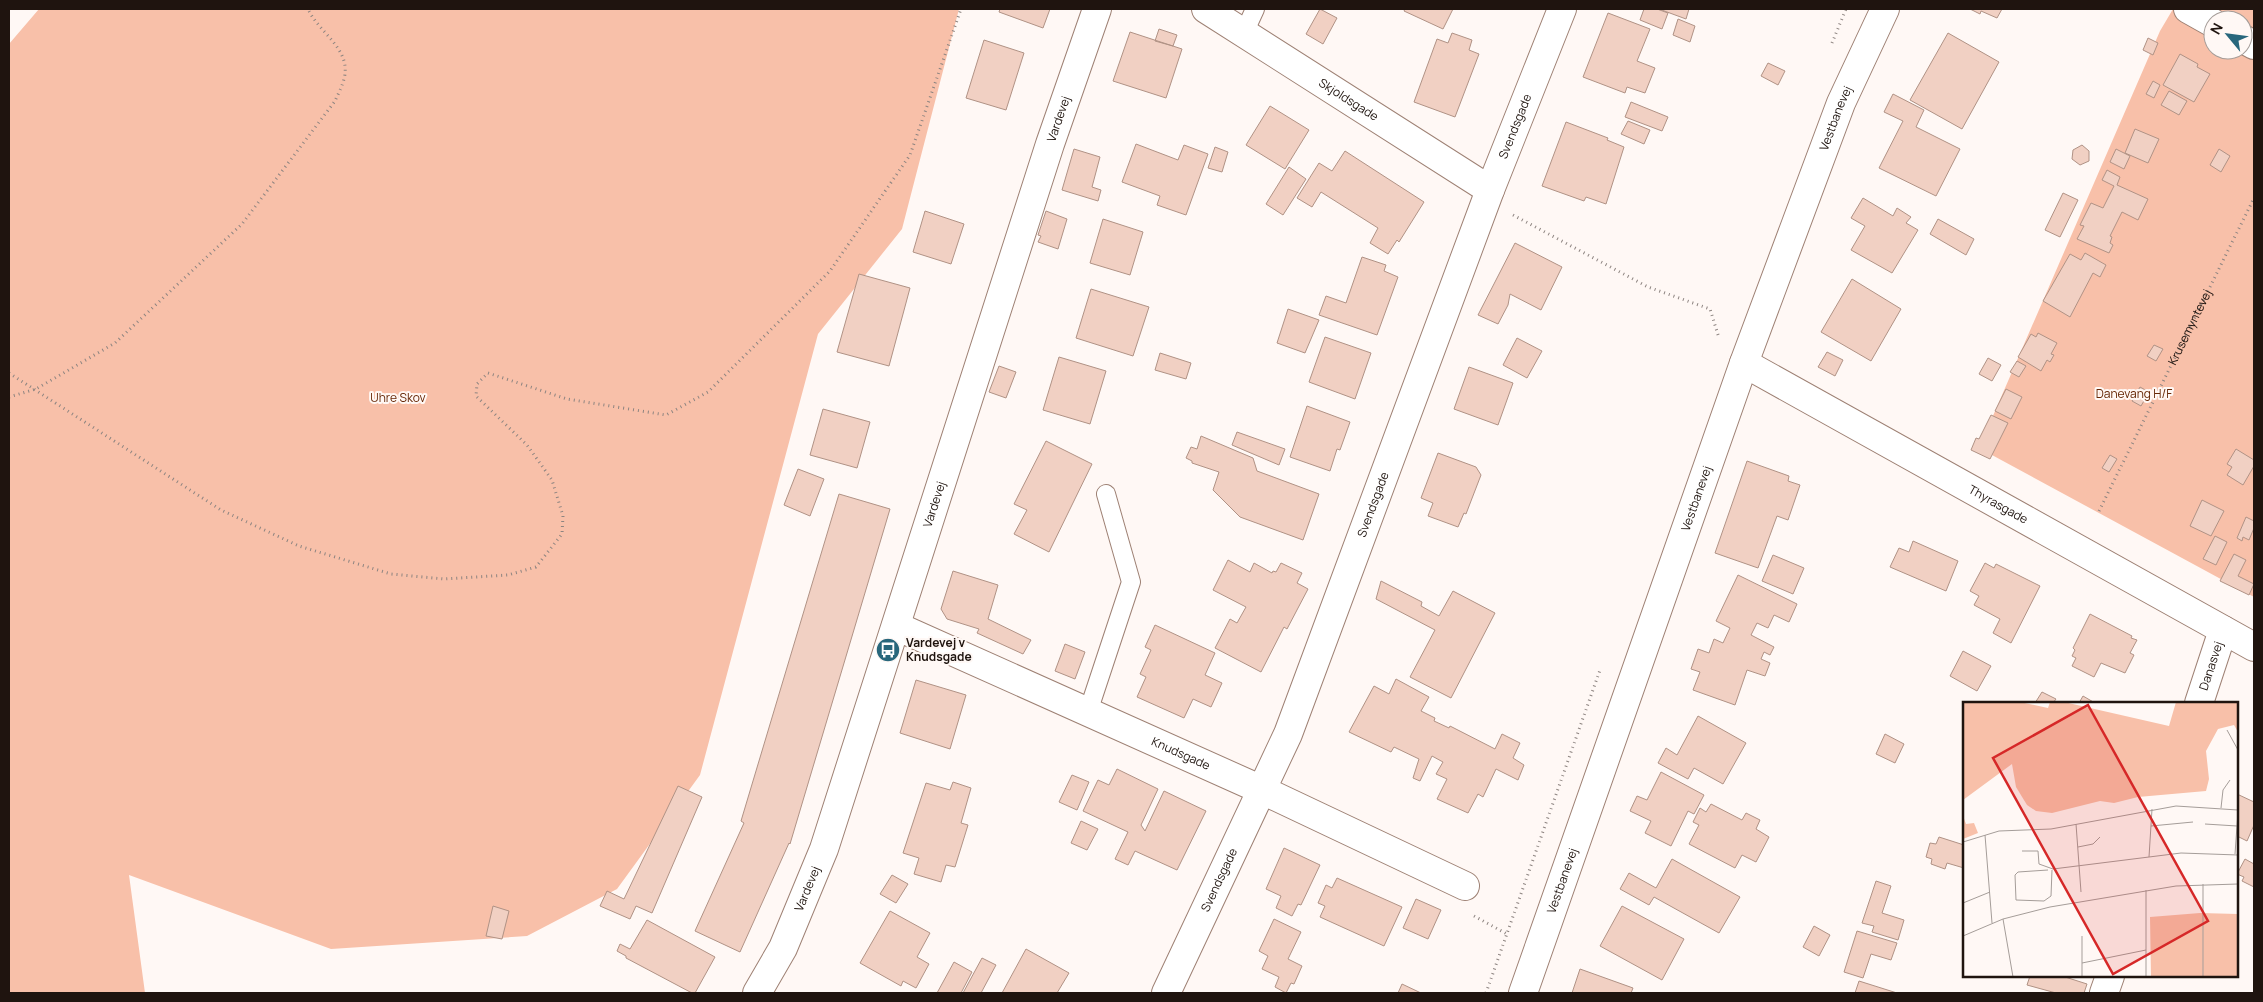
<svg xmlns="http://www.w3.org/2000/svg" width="2263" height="1002" font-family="Manrope,sans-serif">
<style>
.green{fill:#f8c0a9;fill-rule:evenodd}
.building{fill:#f1d0c3;stroke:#b09285}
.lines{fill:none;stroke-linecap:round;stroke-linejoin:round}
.service-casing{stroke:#9e8174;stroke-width:20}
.minor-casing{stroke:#9e8174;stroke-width:30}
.tertiary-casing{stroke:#9e8174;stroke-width:30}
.path{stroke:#8d8480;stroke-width:3;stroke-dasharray:1 4;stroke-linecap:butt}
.service{stroke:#fff;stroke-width:18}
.minor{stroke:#fff;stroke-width:28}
.tertiary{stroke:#fff;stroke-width:28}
.labels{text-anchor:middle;stroke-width:4;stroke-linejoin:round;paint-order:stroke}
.street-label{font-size:12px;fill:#1f140f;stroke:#fff8f5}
.park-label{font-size:12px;fill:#672706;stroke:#fff8f5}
.poi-label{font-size:12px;font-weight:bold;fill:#1f140f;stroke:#fff8f5;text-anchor:start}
.inset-road{fill:none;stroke:#a59d99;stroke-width:1}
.view{fill:#d62828;fill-opacity:0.15;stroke:#d62828;stroke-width:2.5}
.inset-edge{fill:none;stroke:#1f140f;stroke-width:2.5}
</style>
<rect width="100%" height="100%" fill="#fff8f5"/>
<!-- green -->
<path class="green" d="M39 9H959L902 229 818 334 700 775 617 889 527 936 331 949 129 875 145 993H9V44Z
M2173 9H2254V597L1979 448 2160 31ZM2213 20H2243V50H2213Z"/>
<!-- building -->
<path class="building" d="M1000 9H1050L1043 28 999 12Z
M1320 9 1337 18 1323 44 1306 34Z
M1405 9H1453L1443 29 1404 11Z
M1644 9H1657L1668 13 1662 29 1640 20Z
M1659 9H1689L1686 19Z
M1970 9H2002L1997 18 1981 11 1980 14Z
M1608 13 1650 29 1637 61 1655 68 1645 93 1627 87 1625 93 1583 77Z
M1678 19 1695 26 1690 42 1673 35Z
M1159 29 1177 35 1173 46 1155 41Z
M1130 32 1182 49 1166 98 1113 81Z
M1452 33 1472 40 1469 50 1479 54 1455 117 1414 102 1437 39 1448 43Z
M1948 33 1999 62 1962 129 1910 100Z
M2148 38 2158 43 2153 55 2143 50Z
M984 40 1024 53 1006 110 966 98Z
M2180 54 2198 64 2197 67 2210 74 2194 102 2163 85Z
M1768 63 1785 71 1778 85 1761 76Z
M2153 81 2160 85 2154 98 2146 94Z
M2169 91 2187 101 2179 115 2161 105Z
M1893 94 1924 110 1916 127 1960 149 1936 196 1879 168 1903 121 1884 112Z
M1631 102 1668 117 1662 131 1625 117Z
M1270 106 1309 130 1285 169 1246 145Z
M1628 121 1650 130 1644 144 1621 134Z
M1566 122 1608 138 1607 140 1624 147 1606 204 1586 197 1584 201 1542 186Z
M2135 129 2159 139 2148 163 2125 153Z
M1136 144 1178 160 1184 145 1208 154 1186 215 1157 205 1160 196 1122 182Z
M2082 145 2089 151V161L2080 165 2072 159 2073 150Z
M1215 147 1228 152 1222 172 1208 168Z
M1074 149 1100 157 1092 187 1101 190 1098 201 1062 190Z
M2116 149 2130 156 2124 169 2110 162Z
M2219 149 2230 156 2221 172 2210 165Z
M1345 151 1424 202 1399 242 1397 240 1388 254 1370 243 1378 228 1321 192 1312 207 1297 198 1319 163 1332 171Z
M1289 167 1306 179 1283 215 1266 204Z
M2107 170 2120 177 2117 185 2148 199 2138 220 2122 212 2110 236 2112 237 2110 243 2113 245 2109 253 2077 239 2084 226 2080 225 2091 203 2103 208 2114 186 2102 180Z
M2063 193 2078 200 2060 237 2045 230Z
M1863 198 1893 216 1897 208 1911 217 1906 223 1918 230 1892 273 1851 250 1865 226 1851 218Z
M925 211 964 224 951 264 913 252Z
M1046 211 1067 219 1058 249 1038 242 1041 236 1038 235Z
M1103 219 1143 232 1130 275 1090 263Z
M1938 219 1974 239 1966 255 1930 234Z
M1515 243 1562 267 1541 310 1510 294 1508 305 1498 324 1478 315Z
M2085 253 2106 265 2100 277 2093 273 2070 317 2043 301 2070 254 2081 260Z
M1362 257 1386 265 1384 271 1398 277 1377 335 1319 315 1326 296 1346 303Z
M859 274 910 288 889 366 837 352Z
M1852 279 1901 309 1871 361 1821 332Z
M1091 289 1149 307 1133 356 1076 338Z
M1288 309 1319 320 1305 353 1277 343Z
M2038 333 2057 343 2051 354 2054 355 2050 362 2047 360 2041 371 2018 357 2031 334 2036 337Z
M1325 337 1371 353 1355 399 1309 382Z
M1517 338 1542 351 1527 378 1503 365Z
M2154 345 2163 349 2156 361 2147 356Z
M1827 352 1843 360 1835 376 1818 367Z
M1160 353 1191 363 1186 379 1155 370Z
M1059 357 1106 371 1090 424 1043 410Z
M1988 358 2001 365 1992 381 1979 374Z
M2017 361 2026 366 2019 377 2010 372Z
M999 366 1016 372 1006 398 989 392Z
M1469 367 1513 383 1498 425 1454 409Z
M2140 387 2149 392 2141 406 2132 401Z
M2006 389 2022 397 2011 419 1995 411Z
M1307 406 1350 422 1340 450 1337 449 1330 471 1290 457Z
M823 409 870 422 857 468 810 455Z
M1991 415 2008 423 1990 459 1971 450 1976 438 1979 439Z
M1237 432 1285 449 1279 465 1232 445Z
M1201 436 1253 458 1257 471 1319 494 1303 540 1240 517 1213 490 1219 472 1192 463V461L1186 458 1191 447 1197 449Z
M1046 441 1092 464 1049 552 1014 534 1027 510 1014 504Z
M2236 449 2254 460V466L2243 485 2227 475 2232 467 2227 464Z
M1438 453 1476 467 1481 475 1466 514 1464 513 1458 527 1428 516 1433 503 1421 498Z
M2110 455 2117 459 2109 472 2102 468Z
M1747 461 1789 476 1788 481 1800 485 1788 520 1777 516 1758 568 1715 553Z
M798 469 824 479 810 516 784 505Z
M839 494 890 509 790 844 789 843 740 952 695 931 744 823 741 821Z
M2202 500 2224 511 2211 536 2190 526Z
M2246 517 2254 521V528L2249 540 2243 537 2242 541 2237 538Z
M2215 536 2227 542 2216 565 2203 559Z
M1913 541 1958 561 1946 591 1890 567 1899 548 1909 552Z
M2234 554 2246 560 2238 576 2254 584 2249 595 2220 581Z
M1773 555 1804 568 1793 594 1762 581Z
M1228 560 1250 572 1254 563 1272 573 1273 571 1276 572 1281 563 1302 573 1297 583 1308 589 1287 629 1284 627 1261 672 1215 648 1230 619 1237 623 1246 607 1213 590Z
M1985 563 1994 568 1996 564 2040 586 2011 643 1993 633 2000 619 1974 605 1979 596 1970 591Z
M953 571 998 585 988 619 1031 640 1023 654 977 633 979 629 947 619 941 609Z
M1738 575 1797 604 1789 622 1774 615 1768 628 1757 623 1751 635 1774 647 1770 655 1764 652 1761 659 1770 663 1765 676 1747 670 1735 705 1693 690 1700 672 1691 669 1698 649 1709 653 1714 639 1723 643 1730 628 1716 621Z
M1381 581 1422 602 1421 606 1439 616 1453 591 1495 613 1451 698 1410 677 1435 630 1376 599Z
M2090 614 2132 636 2131 638 2137 640 2130 653 2134 655 2125 673 2101 663 2094 677 2072 666 2076 658 2072 656 2075 650 2073 648Z
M1155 625 1215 653 1205 675 1222 683 1211 707 1193 699 1184 718 1137 697 1146 677 1140 674 1151 650 1145 647Z
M1065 644 1085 652 1075 679 1055 671Z
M1963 651 1991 666 1977 691 1950 676Z
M1396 679 1429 697 1421 711 1435 718 1434 721 1449 728 1450 726 1495 749 1502 734 1520 743 1513 758 1524 765 1518 780 1496 769 1483 797 1478 794 1468 813 1437 799 1447 779 1436 774 1443 762 1432 756 1420 781 1413 778 1419 759 1394 747 1391 752 1349 732 1374 686 1389 694Z
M916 680 966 695 950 749 900 733Z
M2042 692 2056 699 2053 703H2035Z
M2083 696 2095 703H2079Z
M1698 716 1746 743 1723 784 1694 768 1688 779 1658 763 1666 748 1677 755Z
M1885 734 1904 744 1895 763 1876 754Z
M1117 769 1158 789 1141 825 1145 831 1164 791 1206 811 1177 870 1135 851 1128 865 1115 859 1128 832 1083 811 1098 780 1109 785Z
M1661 772 1704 795 1694 814 1688 811 1671 846 1645 833 1651 821 1630 811 1637 796 1647 800Z
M1072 775 1089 782 1077 810 1059 802Z
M953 782 971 788 961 823 968 825 955 867 946 865 941 882 914 874 919 858 903 853 926 783 950 790Z
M678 786 702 797 652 913 636 906 630 919 600 906 607 891 624 899Z
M2237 794 2254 802V825L2247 841 2237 836Z
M1711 804 1742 820 1746 813 1760 820 1756 829 1769 837 1756 862 1742 855 1735 868 1689 844 1699 825 1693 822 1700 808 1706 812Z
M1081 821 1098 829 1087 850 1071 843Z
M1939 837 1964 845V868L1947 863 1945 869 1931 864 1932 859 1926 857 1930 843 1936 844Z
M1284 848 1320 865 1301 905 1298 904 1292 916 1276 908 1281 896 1266 889Z
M1672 859 1740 897 1719 933 1654 897 1649 905 1620 889 1629 873 1656 888Z
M2245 859 2254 864V887L2242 881 2244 877 2237 874Z
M892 875 908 884 896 903 880 894Z
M1337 878 1402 907 1384 946 1320 917 1325 906 1318 903 1326 885 1332 888Z
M1876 881 1891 886 1882 913 1904 920 1898 940 1872 932 1874 926 1862 923Z
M1416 899 1441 910 1428 939 1403 928Z
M493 906 509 911 502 939 486 936Z
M1622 906 1684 939 1662 980 1600 946Z
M890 911 930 933 917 957 929 964 916 988 903 981 901 986 860 963Z
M1274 919 1301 932 1288 959 1302 966 1294 984 1291 983 1286 993 1275 987 1279 977 1262 969 1268 956 1259 951Z
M647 920 715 957 695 993H692L626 958V956L617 951 620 944 630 949Z
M1814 926 1830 935 1819 956 1803 947Z
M1857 931 1897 943 1891 960 1871 954 1863 978 1844 972Z
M1026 949 1069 973 1057 993H1002Z
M982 958 996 965 981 993H963Z
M954 962 972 972 961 993H937Z
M1580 969 1633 988 1631 993H1572Z
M2030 976H2062L2087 984 2084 993H2056L2027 985Z
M1859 981 1897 993H1855Z
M1402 984 1421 993H1398Z"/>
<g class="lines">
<!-- service casing -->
<g class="service-casing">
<path id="service" d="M1244 33 1255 9
M1088 712 1131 582 1106 494"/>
</g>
<!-- minor casing -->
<g class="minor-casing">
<g id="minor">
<path id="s2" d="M1206 9 1490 190"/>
<path d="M2188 9 2213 23"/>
<path d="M2243 39 2254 45"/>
<path id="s3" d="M1744 363 2254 647"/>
<path id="s4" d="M896 626 1262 790 1465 886"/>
<path id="s5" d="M2199 703 2223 630"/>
<path id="s6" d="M1166 993 1288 734 1490 190 1562 9"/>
<path id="s7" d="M1523 993 1744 363 1841 103 1885 9"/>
<path d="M2104 993 2110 976"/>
</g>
</g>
<!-- tertiary casing -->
<g class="tertiary-casing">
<g id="tertiary">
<path id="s8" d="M757 993 783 948 824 849 1050 144 1097 9"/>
</g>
</g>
<!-- path -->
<g class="path">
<path d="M1832 43 1846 9"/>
<path d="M1513 215 1648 287 1710 309 1719 338"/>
<path d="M9 373 221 510 299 546 391 574 444 579 508 575 536 567 562 534 563 516 552 480 527 445 476 396 477 384 488 373 567 399 666 415 708 392 830 271 910 155 961 9"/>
<path d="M9 397 36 389 115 343 242 224 335 101C338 94 342 87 344 79 352 49 319 33 308 9"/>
<path id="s1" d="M2099 511 2254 198"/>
<path d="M1474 916 1507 934"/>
<path d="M1486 993 1600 670"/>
</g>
<!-- service -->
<use href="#service" class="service"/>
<!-- minor -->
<use href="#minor" class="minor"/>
<!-- tertiary -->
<use href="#tertiary" class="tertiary"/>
</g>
<!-- icons -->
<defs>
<g id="bus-disc" transform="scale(1.25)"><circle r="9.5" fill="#28677c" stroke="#fff8f5"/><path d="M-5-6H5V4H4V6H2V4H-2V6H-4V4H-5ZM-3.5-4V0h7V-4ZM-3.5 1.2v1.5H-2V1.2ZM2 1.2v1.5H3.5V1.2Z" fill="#fff"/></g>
</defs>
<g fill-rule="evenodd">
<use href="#bus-disc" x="888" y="650"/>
</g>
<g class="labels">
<!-- street labels -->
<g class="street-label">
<text dy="4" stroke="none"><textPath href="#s2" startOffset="169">Skjoldsgade</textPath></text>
<text dy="4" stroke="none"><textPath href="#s7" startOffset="929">Vestbanevej</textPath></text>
<text dy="4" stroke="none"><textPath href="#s8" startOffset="926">Vardevej</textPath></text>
<text dy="4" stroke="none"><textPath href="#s6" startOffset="935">Svendsgade</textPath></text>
<text dy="4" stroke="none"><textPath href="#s1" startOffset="205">Krusemyntevej</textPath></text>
<text dy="4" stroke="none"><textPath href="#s7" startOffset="524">Vestbanevej</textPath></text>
<text dy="4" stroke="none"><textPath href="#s8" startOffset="521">Vardevej</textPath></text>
<text dy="4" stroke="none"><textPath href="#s6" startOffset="531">Svendsgade</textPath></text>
<text dy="4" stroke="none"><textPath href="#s3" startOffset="291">Thyrasgade</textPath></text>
<text dy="4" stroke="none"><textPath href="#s5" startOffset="39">Danasvej</textPath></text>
<text dy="4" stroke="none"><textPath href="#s4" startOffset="312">Knudsgade</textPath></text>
<text dy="4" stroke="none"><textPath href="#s6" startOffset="125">Svendsgade</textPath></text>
<text dy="4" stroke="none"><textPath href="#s7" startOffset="119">Vestbanevej</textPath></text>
<text dy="4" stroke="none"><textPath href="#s8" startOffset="116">Vardevej</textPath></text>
</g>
<!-- park labels -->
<g class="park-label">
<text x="2134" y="398">Danevang H/F</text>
<text x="398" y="402">Uhre Skov</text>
</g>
<!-- poi labels -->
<g class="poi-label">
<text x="906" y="647">Vardevej v<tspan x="906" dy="14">Knudsgade</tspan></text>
</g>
</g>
<!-- overview -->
<g transform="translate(1963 702)">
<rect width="275" height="275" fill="#fff8f5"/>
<path d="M0 0H57L85 6 87 0H101L206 24 213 0H275V30L271 23 255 27 243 49 246 77 243 89 175 95 151 101 137 99 89 111 73 109 64 103 53 85 49 62 0 98ZM0 114 3 122 11 121 15 131 0 137ZM237 211 275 212V275H188L187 215Z" fill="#f8c0a9"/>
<path class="inset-road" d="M264 28 275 48M258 106 260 88 267 78M113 122 118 190M242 122 274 124M188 124 230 120M22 133 29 221M0 140 36 129 88 127 213 104 275 108M115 145 130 142 137 135M59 149H75L76 162 90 167 218 151 275 153M272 152 275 110M186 155 189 107M85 168 55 170 52 173 53 198 81 199 88 194 89 168M240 182V275M183 188V275M0 201 27 190M40 217 50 275M0 234 40 217 87 205 213 184 275 182M119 234V275M119 261 183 248"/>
<path class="view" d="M125 3 245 219 150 272 30 56Z"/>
<rect width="275" height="275" class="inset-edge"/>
</g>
<!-- border -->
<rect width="2263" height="1002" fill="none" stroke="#1f140f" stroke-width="20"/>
<!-- north arrow -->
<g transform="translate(2228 35) rotate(299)"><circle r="24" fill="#fff8f5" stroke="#a59d99"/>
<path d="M0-4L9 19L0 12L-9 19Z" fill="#28677c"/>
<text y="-8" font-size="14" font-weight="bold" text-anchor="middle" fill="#1f140f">N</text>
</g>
</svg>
